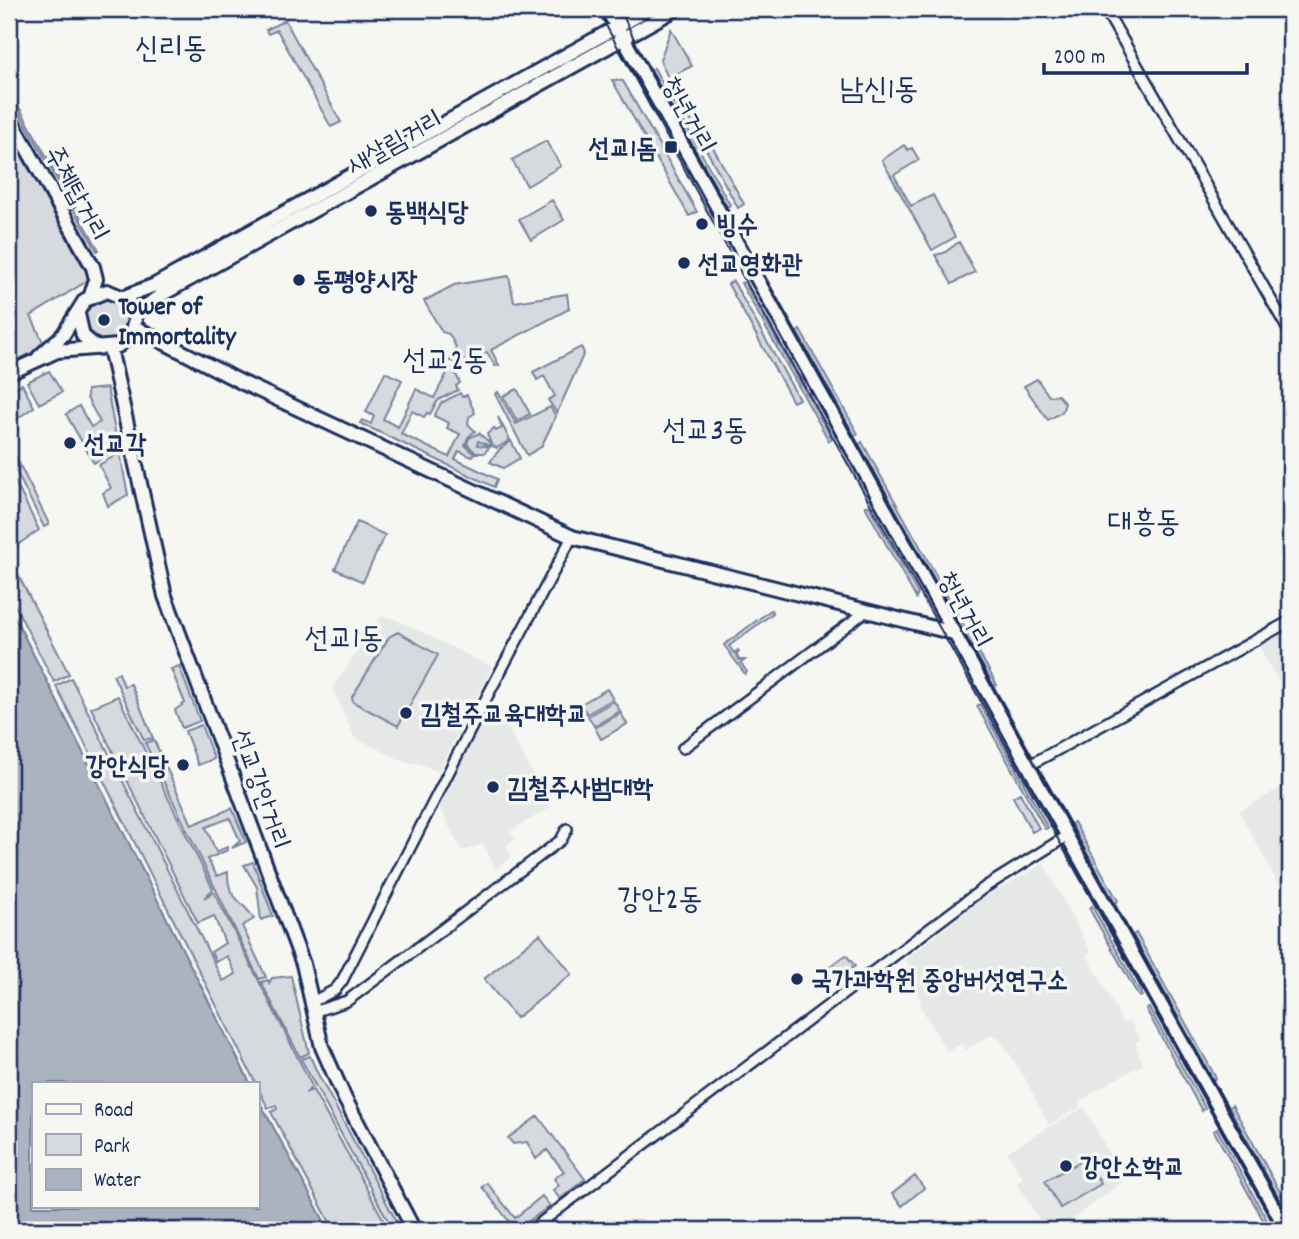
<svg xmlns="http://www.w3.org/2000/svg" width="1299" height="1239" font-family="Dekko,'Poor Story',sans-serif">
<style>
.built{fill:#e6e7e7}
.green{fill:#d6d9dd;stroke:#78849e;stroke-width:2}
.water{fill:#abb2c0;stroke:#717e99;stroke-width:2}
.lines{fill:none;stroke-linecap:round;stroke-linejoin:round}
.minor-casing{stroke:#1b2f5e;stroke-width:14}
.major-casing{stroke:#1b2f5e;stroke-width:18}
.minor{stroke:#f6f6f2;stroke-width:9}
.major{stroke:#f6f6f2;stroke-width:12}
.tram{stroke:#1b2f5e;stroke-width:2}
.rail-casing{stroke:#1b2f5e;stroke-width:4.5}
.rail{stroke:#f6f6f2;stroke-width:2;stroke-dasharray:5;stroke-linecap:butt}
.poi-dot{fill:#1b2f5e;stroke:#f6f6f2;stroke-width:2.5}
.labels{text-anchor:middle;stroke-width:7;stroke-linejoin:round;paint-order:stroke}
.street-label{font-size:26px;fill:#1b2f5e;stroke:#f6f6f2}
.poi-label{font-size:26px;font-weight:bold;fill:#1b2f5e;stroke:#f6f6f2;text-anchor:start}
.quarter-label{font-size:30px;fill:#1b2f5e;stroke:#f6f6f2}
</style>
<rect width="100%" height="100%" fill="#f6f6f2"/>
<filter id="ink" filterUnits="userSpaceOnUse"><feTurbulence type="fractalNoise" baseFrequency=".0143" numOctaves="2"/><feDisplacementMap in="SourceGraphic" scale="14" xChannelSelector="R" yChannelSelector="G"/><feConvolveMatrix kernelMatrix="1 2 1 2 8 2 1 2 1" color-interpolation-filters="sRGB"/></filter>
<g filter="url(#ink)">
<!-- built -->
<path class="built" d="M381 616 395 619 492 667 438 772 419 763H407L354 737 333 688Z
M1290 629V703L1259 646Z
M489 707 499 713 551 807 510 831 515 840 506 845 512 857 495 869 484 844 462 851 438 805Z
M1290 783V905L1239 811Z
M1044 864 1091 952 1087 955 1123 1023 1130 1020 1140 1040 1135 1043 1143 1064 1105 1085 1079 1102 1080 1107 1049 1125 1024 1077 1000 1039 992 1034 966 1050 962 1044 947 1052 919 1004 922 1002 914 988 917 985 905 969 909 965 906 960 912 954 987 895Z
M1084 1107 1124 1181 1063 1226 1057 1218 1042 1225 1017 1183 1023 1179 1007 1152Z"/>
<!-- green -->
<path class="green" d="M285 20 341 122 331 127 277 30 268 34 266 30Z
M671 29 692 66 668 78 660 60Z
M654 68 730 205 727 207 651 70Z
M612 80 623 81 697 212 689 216Z
M676 80 744 204 738 208 670 83Z
M9 89 99 250 97 251 9 94Z
M9 133 89 277 87 281 31 316 43 342 41 348 9 365Z
M546 141 561 166 527 186 512 160Z
M904 145 908 150 912 148 919 160 894 175 911 206 933 195 955 237 932 250 882 160Z
M552 200 564 220 531 240 519 219Z
M959 242 975 272 952 284 935 255 944 253Z
M509 276 514 302 567 294 569 309 491 350 499 365 495 366 487 352 454 370 460 383 456 386 458 390 438 400 430 414 427 413 424 417 412 411 401 434 449 457 460 434 447 428 449 423 434 416 441 403 460 393 462 397 467 395 475 413 469 417 468 424 475 431 468 437 465 445 474 454 472 457 459 451 455 459 497 479 494 487 360 423 362 420 371 424 374 416 366 412 385 372 402 380 383 419 398 427 416 389 434 398 448 371 464 361 462 358 455 362 450 361 456 347 449 334 442 332 424 301 454 285Z
M733 281 799 399 793 402 728 284Z
M744 282 832 439 829 441 741 283Z
M83 319a22 22 0 1 1 44 0a22 22 0 1 1-44 0Z
M800 330 858 434 855 436 797 332Z
M581 347 584 353 557 413 548 400 555 396 544 376 537 380 533 372Z
M49 371 62 392 39 404 27 382Z
M1037 379 1049 396 1058 395 1065 403 1062 412 1048 420 1024 386Z
M22 384 34 407 9 424V391Z
M107 388 118 448 94 463 66 414 79 406 91 427 100 422 87 398V390Z
M517 389 530 414 517 421 503 396Z
M498 392 516 424 550 407 556 416 541 447 527 455 495 394Z
M498 417 510 440 497 448 492 446 487 434 494 428 496 431 502 428Z
M479 433 490 443V446L478 441 477 445 490 447 484 453H476L467 444 469 438Z
M511 441 520 458 503 468 490 462 499 450Z
M862 442 997 685 994 686 859 444Z
M9 443 49 524 44 527 9 457Z
M120 453 128 495 108 506 103 493 111 488 99 465Z
M9 469 39 530 13 548 9 539Z
M865 506H869L918 594 916 598Z
M357 522 385 535 363 582 335 569Z
M9 557 69 674 54 682 9 594Z
M771 610 773 613 729 646 734 653 738 650 739 652 736 654 739 660H745L741 663 747 672 745 674 724 645Z
M398 632 438 655 398 726 353 702 352 697 389 637Z
M179 666 200 721 182 728 175 710 185 703 171 669Z
M119 673 124 686 131 684 153 738 144 740 113 675Z
M71 678 223 981 236 974 227 956 216 962 211 952 225 943 214 916 198 923 91 708 118 696 213 889 204 898 214 892 312 1086 307 1092 313 1090 389 1230H334L271 1112 277 1109 276 1105 268 1108 56 686Z
M607 689 613 699 587 714 581 704Z
M614 701 620 711 594 726 588 716Z
M980 704 1048 828 1045 829 977 706Z
M621 713 627 724 601 739 595 728Z
M201 725 214 759 198 765 185 731Z
M154 740 192 825 232 808 246 842 232 848 240 841 230 818 206 827 216 852 227 847 228 850 207 859 217 876 228 872C227 900 244 901 254 919L242 926 266 977 259 979 145 743Z
M1020 793 1039 828 1032 832 1013 797Z
M1074 822 1118 901 1115 903 1071 824Z
M253 862 273 916 261 920 257 887 244 865Z
M1092 906 1142 996 1139 997 1089 908Z
M1136 933 1216 1078 1213 1080 1133 935Z
M540 934 572 974 516 1018 484 979Z
M846 955 855 966 834 982 825 970Z
M291 976 309 1053 300 1057 261 982 268 980 269 983 272 978Z
M1149 1008 1205 1108 1202 1111 1146 1009Z
M310 1056 317 1072 401 1230H393L301 1059Z
M1232 1105 1290 1210V1218L1229 1107Z
M538 1116 585 1179 560 1199 553 1190 559 1185 554 1179 564 1171 547 1150 536 1159 527 1142 513 1144 508 1138Z
M1217 1129 1270 1226 1267 1227 1214 1131Z
M1086 1158 1101 1184 1060 1208 1045 1181Z
M915 1176 924 1188 902 1206 892 1194Z
M487 1183 515 1218 542 1196 550 1206 516 1230 482 1187Z"/>
<!-- water -->
<path class="water" d="M9 606 250 1083H33V1206H257V1097L329 1230H9Z"/>
<g class="lines">
<!-- minor casing -->
<g class="minor-casing">
<path id="minor" d="M1105 9 1290 333
M683 748 865 612
M1028 766 1290 621
M314 1001 335 990 342 981 489 693 572 537
M316 1011 347 1001 561 840 567 829
M531 1230 985 887 1067 836"/>
</g>
<!-- major casing -->
<g class="major-casing">
<path id="major" d="M607 9 1287 1230
M9 116 93 267 96 279 91 295
M124 297 155 285 649 9
M78 314 83 336 95 346
M135 314 161 295 676 9
M134 327 241 382 572 537 954 633
M110 348 165 596 303 964 322 1047 345 1099 414 1230
M39 357 63 335 85 300 107 291 128 300
M9 373 57 351 118 346 131 335 135 320"/>
</g>
<!-- minor -->
<use href="#minor" class="minor"/>
<!-- major -->
<use href="#major" class="major"/>
<!-- tram -->
<path class="tram" d="M597 9 742 275 1277 1230
M620 9 649 71 1290 1223"/>
<!-- rail casing -->
<g class="rail-casing">
<path id="rail" d="M1156 1230 1166 1222"/>
</g>
<!-- rail -->
<use href="#rail" class="rail"/>
</g>
</g>
<!-- markers -->
<g class="poi-dot">
<rect x="664" y="140" width="14" height="14" rx="3.5"/>
<circle cx="371" cy="211" r="7"/>
<circle cx="702" cy="224" r="7"/>
<circle cx="684" cy="263" r="7"/>
<circle cx="299" cy="280" r="7"/>
<circle cx="104" cy="320" r="7"/>
<circle cx="70" cy="443" r="7"/>
<circle cx="406" cy="713" r="7"/>
<circle cx="183" cy="765" r="7"/>
<circle cx="493" cy="787" r="7"/>
<circle cx="797" cy="979" r="7"/>
<circle cx="1066" cy="1166" r="7"/>
</g>
<g class="labels">
<!-- street labels -->
<g class="street-label">
<text transform="translate(690 114) rotate(61)" y="9">청년거리</text>
<text transform="translate(394 141) rotate(-29)" y="9">새살림거리</text>
<text transform="translate(78 193) rotate(61)" y="9">주체탑거리</text>
<text transform="translate(966 609) rotate(61)" y="9">청년거리</text>
<text transform="translate(262 789) rotate(70)" y="9">선교강안거리</text>
</g>
<!-- poi labels -->
<g class="poi-label">
<text x="657" y="156" text-anchor="end">선교1돔</text>
<text x="385" y="220">동백식당</text>
<text x="716" y="233">빙수</text>
<text x="698" y="272">선교영화관</text>
<text x="313" y="289">동평양시장</text>
<text x="118" y="314">Tower of<tspan x="118" dy="30">Immortality</tspan></text>
<text x="84" y="452">선교각</text>
<text x="420" y="722">김철주교육대학교</text>
<text x="169" y="774" text-anchor="end">강안식당</text>
<text x="507" y="796">김철주사범대학</text>
<text x="811" y="988">국가과학원 중앙버섯연구소</text>
<text x="1080" y="1175">강안소학교</text>
</g>
<!-- quarter labels -->
<g class="quarter-label">
<text x="171" y="57">신리동</text>
<text x="879" y="98">남신1동</text>
<text x="445" y="369">선교2동</text>
<text x="705" y="439">선교3동</text>
<text x="1144" y="531">대흥동</text>
<text x="344" y="647">선교1동</text>
<text x="660" y="908">강안2동</text>
</g>
</g>
<!-- margin -->
<rect width="1299" height="1239" fill="none" stroke="#f6f6f2" stroke-width="35"/>
<rect x="18" y="18" width="1264" height="1204" fill="none" stroke="#1b2f5e" stroke-width="2.5" filter="url(#ink)"/>
<!-- legend -->
<rect x="32" y="1082" width="228" height="126" fill="#f6f6f2" stroke="#9ea6b7" stroke-width="2"/>
<rect x="46" y="1104" width="35" height="10" fill="#f6f6f2" stroke="#9ea6b7" stroke-width="2"/>
<text x="94" y="1116" font-size="21" fill="#1b2f5e">Road</text>
<rect x="46" y="1134" width="35" height="21" fill="#d6d9dd" stroke="#9ea6b7" stroke-width="2"/>
<text x="94" y="1152" font-size="21" fill="#1b2f5e">Park</text>
<rect x="46" y="1169" width="35" height="21" fill="#abb2c0" stroke="#9ea6b7" stroke-width="2"/>
<text x="94" y="1186" font-size="21" fill="#1b2f5e">Water</text>
<!-- scale -->
<path d="M1044 63v10h203v-10" fill="none" stroke="#1b2f5e" stroke-width="3.5"/>
<text x="1054" y="63" font-size="21" fill="#1b2f5e" stroke="#f6f6f2" stroke-width="5" paint-order="stroke">200 m</text>
</svg>
